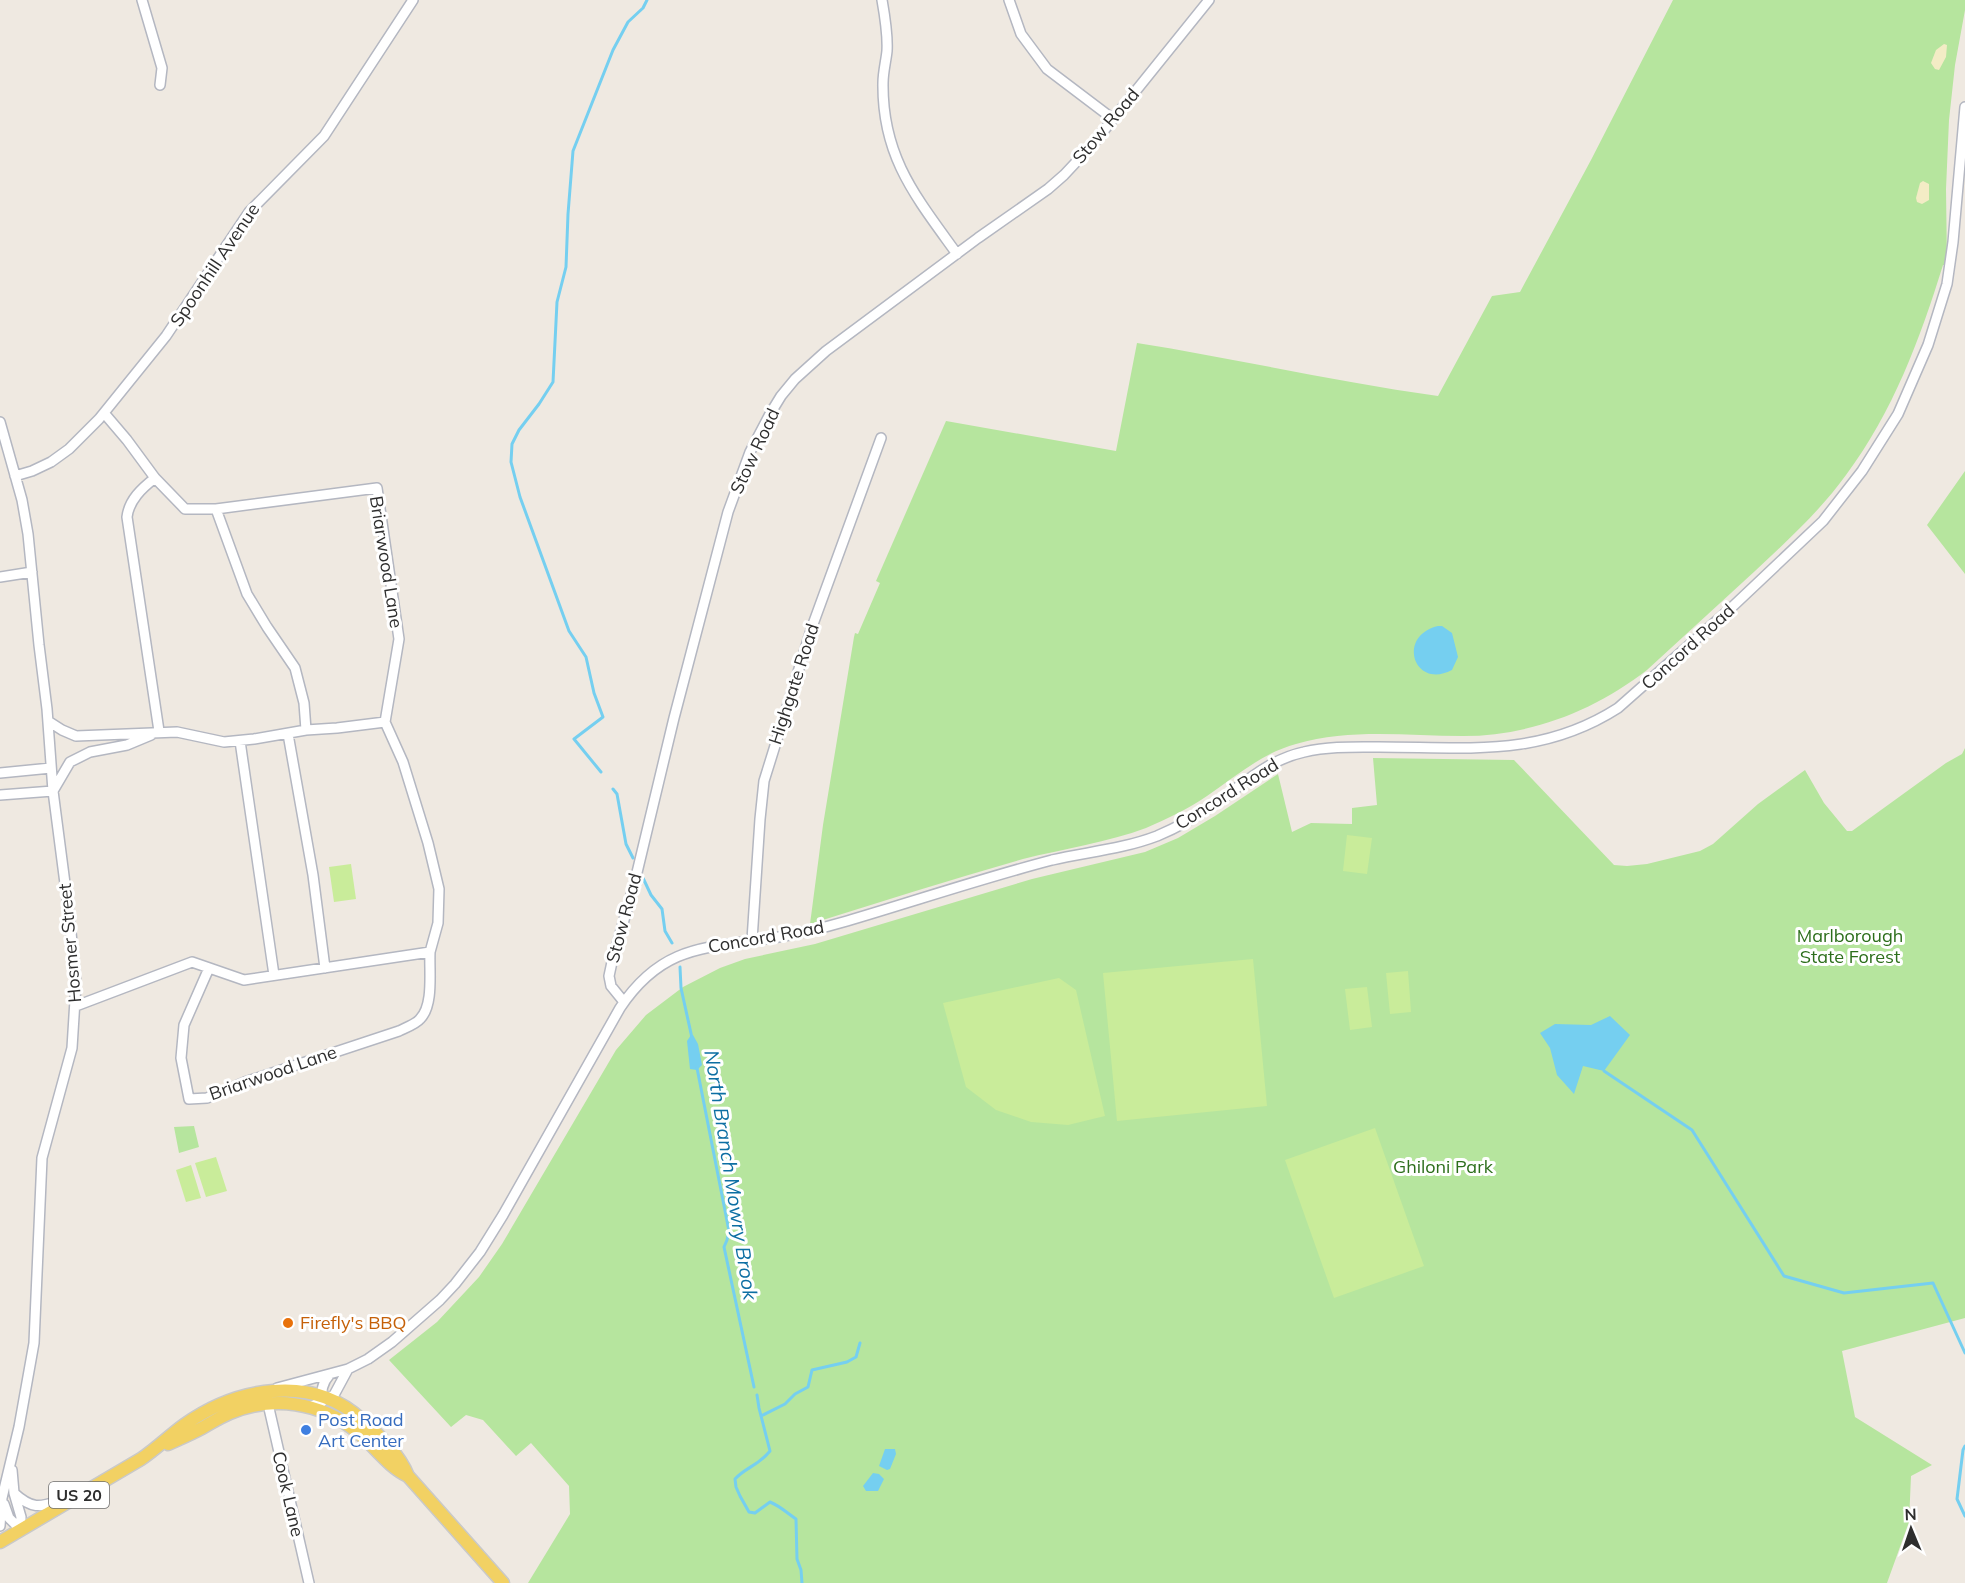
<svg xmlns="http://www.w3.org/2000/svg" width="1965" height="1583" font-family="Mulish,sans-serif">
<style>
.green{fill:#b6e59e}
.sand{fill:#f3ecc5}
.pitch{fill:#c9ec9a}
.water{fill:#75cff0}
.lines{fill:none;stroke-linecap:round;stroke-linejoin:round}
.stream{stroke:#75cff0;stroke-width:3}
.minor-casing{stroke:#b4b7c1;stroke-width:12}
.major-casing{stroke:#c9c9c9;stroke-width:15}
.minor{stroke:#fff;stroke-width:9}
.major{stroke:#f2d163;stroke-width:12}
.food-dot{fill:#e8710a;stroke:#fff;stroke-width:2}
.shop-dot{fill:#3f7fe0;stroke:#fff;stroke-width:2}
.labels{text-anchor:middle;stroke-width:6;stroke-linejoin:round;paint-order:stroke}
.shield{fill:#fff;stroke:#6d6d6d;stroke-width:1.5}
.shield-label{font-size:16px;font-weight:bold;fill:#2e2e2e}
.street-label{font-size:18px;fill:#2e2e2e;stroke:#fff}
.park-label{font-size:18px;fill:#2c6e1b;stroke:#fff}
.food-label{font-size:18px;fill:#c56008;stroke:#fff;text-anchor:start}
.shop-label{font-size:18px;fill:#366cbe;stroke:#fff;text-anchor:start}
.water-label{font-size:20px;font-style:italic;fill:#0d6fa3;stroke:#fff}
</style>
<rect width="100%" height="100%" fill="#efe9e1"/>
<!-- green -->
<path class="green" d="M1673 0H1965V10L1955 65 1949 120 1946 189 1947 265H1943C1920 339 1893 412 1846 475 1820 511 1787 541 1755 571 1719 604 1683 637 1647 670 1594 711 1530 736 1463 736 1406 736 1351 728 1296 744 1262 753 1235 777 1207 796 1188 809 1167 819 1146 828 1109 842 1063 849 1023 859 952 879 881 902 810 924L823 825 854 637 855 633 858 634 880 583 876 581 946 421 1116 451 1137 343C1238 359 1337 382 1438 396L1492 296 1520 292 1591 160Z
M1965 471V574L1927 525Z
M1965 748V1318L1842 1351 1855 1417 1932 1465 1911 1476 1909 1522 1887 1583H528L570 1514 569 1486 531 1443 516 1456 483 1420 466 1415 451 1427 389 1360 437 1322 479 1277 502 1244 616 1050 646 1015 683 987 720 968 745 959 815 944 1032 879 1145 852 1178 838 1215 816 1278 774 1292 832 1311 823 1352 824V808L1377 805 1373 758 1514 760 1614 865 1627 866 1647 864 1700 851 1713 844 1758 804 1805 770 1824 803 1847 831H1852L1946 763 1962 754Z
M194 1126 199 1147 179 1153 174 1127Z"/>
<!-- sand -->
<path class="sand" d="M1944 44 1947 45 1946 57 1939 70 1935 69 1931 63 1936 50Z
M1923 181 1929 184V200L1922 204 1917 202 1916 198 1920 183Z"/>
<!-- pitch -->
<path class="pitch" d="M1347 835 1372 838 1367 874 1343 871Z
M351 864 356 899 334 902 329 867Z
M1253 959 1267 1106 1117 1121 1103 973Z
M1408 971 1411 1012 1390 1014 1386 973Z
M1059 978 1076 990 1105 1116 1068 1125 1031 1122 996 1110 966 1087 943 1003Z
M1367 987 1372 1027 1350 1030 1345 989Z
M1375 1128 1424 1266 1334 1298 1285 1160Z
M216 1157 227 1191 206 1197 195 1163Z
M191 1165 201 1198 186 1202 176 1170Z"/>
<!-- water -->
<path class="water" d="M1438 626H1442L1452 633 1458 657 1452 670C1414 690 1396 636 1438 626Z
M1610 1016 1630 1035 1604 1071 1583 1066 1574 1094 1557 1075 1550 1048 1540 1033 1555 1024 1591 1025Z
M691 1035H693L698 1044 702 1065 697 1070 690 1069 687 1041Z
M885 1449H895L896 1454 890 1469 887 1470 879 1466Z
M873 1473 879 1474 884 1479 878 1491H866L863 1486Z"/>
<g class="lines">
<!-- stream -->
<path class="stream" d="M601 772 574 739 603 717 594 693 586 657 569 631 520 497 511 462 512 444 519 430 539 404 553 382 557 302 566 267 568 214 573 151 613 50 628 22 643 8 647 0
M613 789 617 794 626 844 633 858
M643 878 651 895 662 909 665 931 672 943
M680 967 681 988 692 1038
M697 1068 729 1231 727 1240 724 1247 754 1387
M1604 1071 1692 1130 1784 1276 1844 1293 1933 1283 1965 1353
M757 1395 759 1408 770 1451C758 1466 746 1467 735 1479L736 1487 740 1496 749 1512 755 1513 770 1502C780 1506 787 1513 796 1519L797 1559 801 1570 802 1583
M761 1416 785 1404 795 1394 808 1387 812 1370 847 1362 856 1357 860 1343
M1965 1446 1963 1450 1957 1499 1965 1516"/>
<!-- minor casing -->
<g class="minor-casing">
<path id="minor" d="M142 0 162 68 160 85
M882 0C885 17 888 34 887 51 886 61 883 72 883 83 882 157 916 197 957 254
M1009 0 1021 34 1047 69 1113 119
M104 413 127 440 155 478 185 509H216L377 488 399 639 385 722
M0 422 22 500 28 534 39 645 47 709 53 791 70 922 76 984 72 1048 42 1158 34 1343 19 1427 2 1498 0 1526
M15 476 32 471 51 462 69 449 99 419 166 336 249 212 324 136 413 0
M155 478C142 488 129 500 127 517L159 731
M216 509 247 594 267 627 295 668 304 703 306 730
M0 577 32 572
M48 721 62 730 76 736 177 732 224 742 254 739 306 730 337 728 385 722 403 762 428 843 439 889 438 923 430 952 244 980 192 962 76 1006
M288 734 313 875 325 968
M240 741 274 975
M0 773 51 768
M0 795 53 791 70 762 90 752 127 745 151 735
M752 940 760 819 764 781 812 627 881 438
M209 968 184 1025 181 1058 189 1099 207 1098 245 1082 399 1031C405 1028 416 1024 420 1019 434 1005 429 971 430 952
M624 1002 611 986 609 976 612 962 634 885 674 718 728 512 750 452 770 414 781 396 795 379 826 351 978 238 1048 189 1064 175 1093 144 1209 0
M277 1388 348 1369 368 1359 392 1342 440 1300 455 1284 480 1252 503 1215 620 1008C662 945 705 948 773 938 798 934 823 928 847 921 915 901 983 878 1052 860 1087 852 1123 849 1157 836 1176 828 1196 817 1213 805 1243 785 1267 760 1304 752 1329 746 1355 747 1379 747 1467 747 1540 758 1618 708L1730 609 1823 521 1862 471 1898 414 1928 345 1947 284 1953 242 1965 107
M322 1402C321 1391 322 1383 330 1374
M268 1404 309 1583
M312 1406 334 1395 348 1369
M12 1470 14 1493 21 1517 20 1529
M14 1493C36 1513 43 1505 69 1498
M4 1504 9 1518 20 1529"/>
</g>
<!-- major casing -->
<g class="major-casing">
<path id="major" d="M168 1444C179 1439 191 1434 202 1428 211 1423 220 1417 230 1413 273 1395 320 1402 356 1431 374 1445 387 1466 408 1476
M0 1542 141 1459C156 1449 169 1436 184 1425 236 1388 311 1373 362 1420 380 1436 399 1454 408 1476L503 1583"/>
</g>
<!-- minor -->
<use href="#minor" class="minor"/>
<!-- major -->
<use href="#major" class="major"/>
</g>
<!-- markers -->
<circle class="food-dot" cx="288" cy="1323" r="6"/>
<circle class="shop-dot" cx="306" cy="1430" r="6"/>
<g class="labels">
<!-- shield labels -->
<rect class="shield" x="49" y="1482" width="60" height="26" rx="4.5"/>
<g class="shield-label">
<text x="79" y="1501">US 20</text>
</g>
<!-- street labels -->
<g class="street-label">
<text transform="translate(1106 126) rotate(-50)" y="6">Stow Road</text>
<text transform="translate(215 265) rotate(-56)" y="6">Spoonhill Avenue</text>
<text transform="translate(755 451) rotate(-65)" y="6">Stow Road</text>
<text transform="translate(386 562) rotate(81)" y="6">Briarwood Lane</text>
<text transform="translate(1688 647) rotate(-42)" y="6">Concord Road</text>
<text transform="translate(794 684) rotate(-72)" y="6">Highgate Road</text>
<text transform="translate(1227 794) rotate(-32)" y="6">Concord Road</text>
<text transform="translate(624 918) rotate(-75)" y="6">Stow Road</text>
<text transform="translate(766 937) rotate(-10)" y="6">Concord Road</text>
<text transform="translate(70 943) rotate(-95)" y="6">Hosmer Street</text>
<text transform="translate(273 1073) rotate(-19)" y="6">Briarwood Lane</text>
<text transform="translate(288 1494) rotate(77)" y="6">Cook Lane</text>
</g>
<!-- park labels -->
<g class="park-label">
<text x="1850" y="942">Marlborough<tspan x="1850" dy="21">State Forest</tspan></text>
<text x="1443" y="1173">Ghiloni Park</text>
</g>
<!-- food labels -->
<g class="food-label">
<text x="300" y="1329">Firefly's BBQ</text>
</g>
<!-- shop labels -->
<g class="shop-label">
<text x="318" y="1426">Post Road<tspan x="318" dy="21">Art Center</tspan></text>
</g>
<!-- water labels -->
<g class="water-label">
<text transform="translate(731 1175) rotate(81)" y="7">North Branch Mowry Brook</text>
</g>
</g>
<!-- north arrow -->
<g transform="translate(1911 1529) rotate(358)" stroke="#ffffff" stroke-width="4.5" paint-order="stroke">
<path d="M0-4.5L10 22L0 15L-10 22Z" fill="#2e2e2e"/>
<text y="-9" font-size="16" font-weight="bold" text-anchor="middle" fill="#2e2e2e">N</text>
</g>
</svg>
